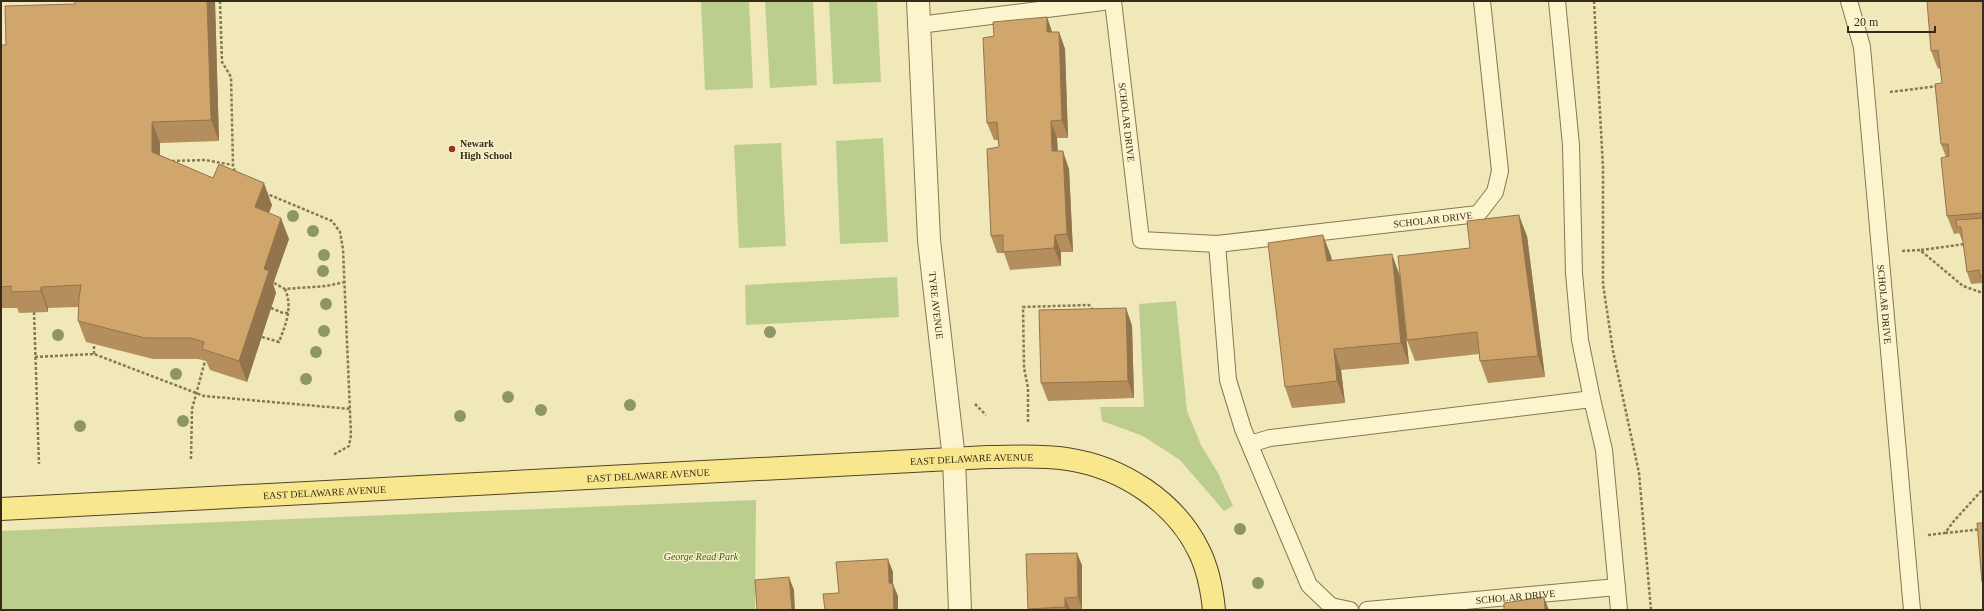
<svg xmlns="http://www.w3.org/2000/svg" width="1984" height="611" font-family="'Times New Roman',serif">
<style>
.green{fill:#bcce8d}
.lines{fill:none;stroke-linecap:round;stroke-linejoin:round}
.lane-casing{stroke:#877753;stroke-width:18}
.street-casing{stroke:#877753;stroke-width:24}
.primary-casing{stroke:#544328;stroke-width:24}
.path{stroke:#877753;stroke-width:2.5;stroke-dasharray:3 2;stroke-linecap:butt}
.lane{stroke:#fbf4cc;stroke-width:16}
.street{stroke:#fbf4cc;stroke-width:22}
.primary{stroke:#f8e78c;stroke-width:22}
.tree{fill:#8e9664}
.wall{fill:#b48f5d}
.shaded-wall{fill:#92744c}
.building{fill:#d1a66c;stroke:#92744c}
.poi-dot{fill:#993220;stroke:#f7f1c9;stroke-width:1.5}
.labels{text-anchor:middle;stroke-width:3;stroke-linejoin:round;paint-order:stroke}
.street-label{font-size:10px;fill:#352b19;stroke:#f7f1c9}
.poi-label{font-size:10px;font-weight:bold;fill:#352b19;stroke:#f7f1c9;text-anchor:start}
.park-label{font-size:10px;font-style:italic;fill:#3d521e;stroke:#f7f1c9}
</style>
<rect width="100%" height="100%" fill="#f0e8b9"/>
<!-- green -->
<path class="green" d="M701 1H749L753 88 705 90Z
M765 1H813L817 85 770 88Z
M829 1H877L881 82 833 84Z
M883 138 888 242 840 244 836 141Z
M781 143 786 246 739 248 734 145Z
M897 277 899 317 746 325 745 285Z
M1176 301 1187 411 1201 445 1218 473 1233 506 1224 511 1180 460 1143 436 1102 421 1100 407H1144L1139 304Z
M756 500 755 610H1V531Z"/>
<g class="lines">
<!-- lane casing -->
<g class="lane-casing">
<g id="lane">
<path id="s1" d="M1113 1 1141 240 1217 244 1478 214 1495 192 1500 171 1482 1"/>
<path d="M1557 1 1571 145 1574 273 1580 340 1592 399 1604 450 1619 610"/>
<path id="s2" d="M1849 1 1862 47 1912 610"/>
<path d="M919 25 1111 1"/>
<path d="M1217 244 1228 380 1243 429 1309 585 1331 606 1350 610"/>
<path d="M1250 444 1270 438 1592 399"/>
<path id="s3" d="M1367 610 1617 587"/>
</g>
</g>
<!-- street casing -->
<g class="street-casing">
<g id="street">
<path id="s4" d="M918 1 929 240 954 459 960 610"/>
</g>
</g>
<!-- primary casing -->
<g class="primary-casing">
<g id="primary">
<path id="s5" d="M1 509 988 457C1014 457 1041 455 1067 459 1121 467 1175 501 1199 551 1208 569 1212 590 1214 610"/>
</g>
</g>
<!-- path -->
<path class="path" d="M220 1 222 62 231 77 233 165 235 173
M1594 1 1603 168V284L1613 351 1639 473 1651 610
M1890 92 1938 86
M172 161 205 160 233 165
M265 193 332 221 340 232 343 249 351 435 349 446 333 455
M1921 250 1965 244
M1902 251 1920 250 1963 286 1983 293
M274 283 285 289 326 286 345 282
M271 308 283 313H289
M34 312 39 464
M262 337 279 342C286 323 293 308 285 289
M94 354V344
M35 357 94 354 204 396 351 409
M975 404 986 415
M1028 422V388L1024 368 1023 307 1089 305 1093 310
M191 459 192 409 205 361
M1945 533 1983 529
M1928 535 1945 533 1953 522 1983 489"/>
<!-- lane -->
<use href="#lane" class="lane"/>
<!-- street -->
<use href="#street" class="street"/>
<!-- primary -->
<use href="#primary" class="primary"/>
</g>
<!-- trees -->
<g class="tree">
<circle cx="293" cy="216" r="6"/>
<circle cx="313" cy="231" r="6"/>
<circle cx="324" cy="255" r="6"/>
<circle cx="323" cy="271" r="6"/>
<circle cx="326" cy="304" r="6"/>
<circle cx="324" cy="331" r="6"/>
<circle cx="770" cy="332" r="6"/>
<circle cx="58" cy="335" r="6"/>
<circle cx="316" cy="352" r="6"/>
<circle cx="176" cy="374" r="6"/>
<circle cx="306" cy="379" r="6"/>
<circle cx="508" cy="397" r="6"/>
<circle cx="630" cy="405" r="6"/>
<circle cx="541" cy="410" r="6"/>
<circle cx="460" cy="416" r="6"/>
<circle cx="183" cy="421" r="6"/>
<circle cx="80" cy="426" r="6"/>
<circle cx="1240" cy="529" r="6"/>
<circle cx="1258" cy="583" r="6"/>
</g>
<!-- wall -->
<path class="wall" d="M215 1 219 141 160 143V155L272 205 269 213 289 239 273 284 276 293 247 382 210 370 206 361 198 359H153L86 342 78 321 79 307 48 308V312L19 313 17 308H1V45H6Z
M1983 1V284V283L1971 284 1967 272 1963 240H1962L1959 233 1954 234 1947 216 1946 157 1941 144 1942 83 1940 68 1938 69 1931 51Z
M1047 17 1052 32H1059L1065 49 1068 138H1057L1058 151 1069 169 1073 252H1061V266L1010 270 1004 253H997L991 236 999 147 998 140H994L987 123 994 36Z
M1527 236 1545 377 1488 383 1480 361 1479 354 1415 361 1407 340 1470 248Z
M1331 256 1332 261 1400 276 1409 364 1341 370 1345 403 1292 408 1285 387Z
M1126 308 1132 326 1134 398 1048 401 1041 383Z
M1082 565V610H1029L1028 609Z"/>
<!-- shaded-wall -->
<path class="shaded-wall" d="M207 1H215L219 141 211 120Z
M1047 17 1053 35 1047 32Z
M1059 32 1065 49 1068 138 1062 120Z
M1051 121 1057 138 1058 169 1052 151Z
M152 122 160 143V173L152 152Z
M1063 151 1069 169 1073 252 1067 234Z
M264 183 272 205 263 228 255 207Z
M1519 215 1527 236 1545 377 1538 356Z
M281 218 289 239 273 284 276 293 247 382 239 361 264 269Z
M1055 235 1061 252V266L1054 248Z
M1323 235 1331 256 1335 283 1327 261Z
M1392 254 1400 276 1409 364 1401 343Z
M41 287 48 308V312L41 291Z
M1126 308 1132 326 1134 398 1128 381Z
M1334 349 1341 370 1345 403 1337 381Z
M1077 553 1082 565V610L1078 597Z
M888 559 893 572V584L898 596V610H894L889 583Z
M789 577 794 590 795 610H792Z
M1544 597 1549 610H1545Z
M1065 598 1070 610H1066L1065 607Z"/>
<!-- building -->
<path class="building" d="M75 1H207L211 120 152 122V152L213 178 219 164 264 183 255 207 281 218 264 269 269 271 239 361 202 349 204 342 191 338H145L78 321 79 298 81 285 41 287V291L11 292V286L1 287V45H6L5 6 75 4Z
M1927 1H1983V213L1947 216 1941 158 1949 156 1948 144H1941L1935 84 1942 83 1938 50 1931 51Z
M1047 17V32H1059L1062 120 1051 121 1052 151H1063L1067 234 1055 235 1054 248 1003 252V235L991 236 987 149 999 147 997 122 987 123 983 38 994 36 993 22Z
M1519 215 1538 356 1480 361 1477 332 1407 340 1398 256 1470 248 1467 221Z
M1983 218V276H1980L1979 270 1967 272 1961 227H1957L1956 220Z
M1323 235 1327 261 1392 254 1401 343 1334 349 1337 381 1285 387 1268 243Z
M1126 308 1128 381 1041 383 1039 310Z
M1977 523H1983V582H1982Z
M1077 553 1078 597 1065 598V607L1028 609 1026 554Z
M888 559 889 583 893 584 894 610H825L823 594 839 593 836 562Z
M789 577 792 610H757L755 580Z
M1544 597 1545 610H1504V603Z"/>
<!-- markers -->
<circle class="poi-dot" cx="452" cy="149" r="4"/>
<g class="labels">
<!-- street labels -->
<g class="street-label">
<text dy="4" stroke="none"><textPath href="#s1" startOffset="122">SCHOLAR DRIVE</textPath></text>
<text dy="4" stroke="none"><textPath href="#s1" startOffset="534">SCHOLAR DRIVE</textPath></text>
<text dy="4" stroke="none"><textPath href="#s2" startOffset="306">SCHOLAR DRIVE</textPath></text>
<text dy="4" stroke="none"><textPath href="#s4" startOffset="305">TYRE AVENUE</textPath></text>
<text dy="4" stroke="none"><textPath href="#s5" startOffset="972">EAST DELAWARE AVENUE</textPath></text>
<text dy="4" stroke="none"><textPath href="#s5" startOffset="648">EAST DELAWARE AVENUE</textPath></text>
<text dy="4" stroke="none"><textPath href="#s5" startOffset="324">EAST DELAWARE AVENUE</textPath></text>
<text dy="4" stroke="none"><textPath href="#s3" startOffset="149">SCHOLAR DRIVE</textPath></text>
</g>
<!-- poi labels -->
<g class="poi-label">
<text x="460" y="147">Newark<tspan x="460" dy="12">High School</tspan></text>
</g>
<!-- park labels -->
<g class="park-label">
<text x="701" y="560">George Read Park</text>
</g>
</g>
<!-- border -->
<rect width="1984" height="611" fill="none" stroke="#352b19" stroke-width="4"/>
<!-- scale -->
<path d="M1848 26v6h87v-6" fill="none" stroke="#352b19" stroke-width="2"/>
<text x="1854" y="26" font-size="12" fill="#352b19" stroke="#f7f1c9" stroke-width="3" paint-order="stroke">20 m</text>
</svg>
